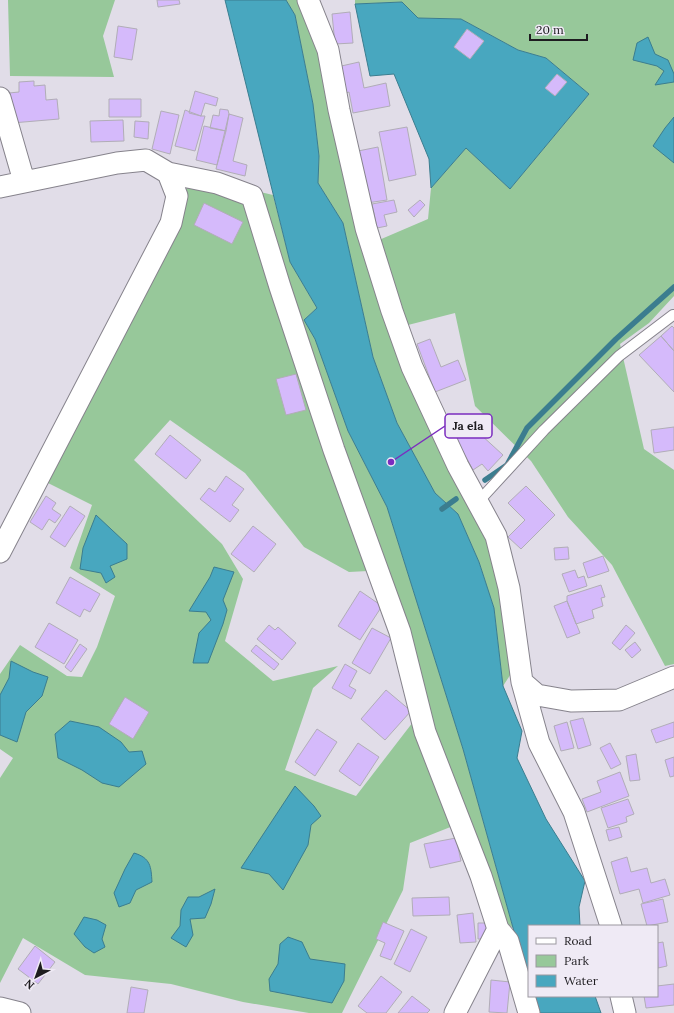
<svg xmlns="http://www.w3.org/2000/svg" width="674" height="1013" font-family="Lora,serif">
<style>
.green{fill:#97c89a}
.water{fill:#48a7bf;stroke:#3b7d8f}
.lines{fill:none;stroke-linecap:round;stroke-linejoin:round}
.stream{stroke:#3b7d8f;stroke-width:5.5}
.building{fill:#d5bafb;stroke:#b1adb7}
.lane-casing{stroke:#86838c;stroke-width:12}
.street-casing{stroke:#86838c;stroke-width:23}
.lane{stroke:#fff;stroke-width:10}
.street{stroke:#fff;stroke-width:21}
.leader{fill:none;stroke:#7b2cbf;stroke-width:1.5}
.callout-dot{fill:#7b2cbf;stroke:#efeaf5;stroke-width:1.5}
.callout{fill:#efeaf5;stroke:#7b2cbf;stroke-width:1.5}
.callout-label{font-size:12px;text-anchor:middle;font-weight:bold;fill:#1e1c20}
</style>
<rect width="100%" height="100%" fill="#e1dde8"/>
<!-- green -->
<path class="green" d="M8 0H115L103 36 114 77 10 76Z
M286 0H301L320 46 359 225 490 545 502 592 514 669 503 686 494 608 479 562 458 514 435 493 397 423 373 357 343 223 318 183 319 156 313 104 295 15Z
M355 0H674V296L649 323 620 344 644 449 674 470V664L665 666 612 565 568 517 531 461 475 406 455 313 408 325 379 240 428 219 431 188 466 148 510 189 589 94 546 58 518 50 461 19 418 18 402 2 355 4Z
M188 186 250 201 368 571 349 572 304 547 245 473 170 420 134 460 222 544 243 579 225 641 273 681 338 666 313 688 285 770 356 796 413 722 453 826 410 843 403 890 342 1013H309L243 1002 171 984 85 975 23 938 0 983V778L13 758 0 749V674L20 645 67 676 82 677 97 647 115 596 70 568 92 505 46 482Z
M252 190 273 195 290 262 317 308 304 320 315 339 348 431 387 507 463 749 513 928 502 919 428 718 341 439Z"/>
<!-- water -->
<path class="water" d="M225 0H286L295 15 313 104 319 156 318 183 343 223 373 357 397 423 435 493 458 514 479 562 494 608 503 686 522 731 517 758 546 819 585 881 579 907 580 926H529V985L463 749 387 507 348 431 315 339 304 320 317 308 290 262Z
M402 2 418 18 461 19 518 50 546 58 589 94 510 189 466 148 431 188 429 159 394 74 370 76 355 4Z
M648 37 655 54 668 60 674 74V82L655 85 664 71 657 66 633 60 637 43Z
M674 117V163L653 146 665 128Z
M96 515 127 544V559L110 566 115 577 106 583 101 573 80 569 83 548Z
M214 567 234 572 223 600 227 610 223 624 208 663H193L199 633 211 620 206 612 189 611 210 577Z
M11 661 33 672 48 677 42 696 26 712 17 742 0 735V695L9 678Z
M70 721 99 727 121 742 129 752 142 751 146 764 119 787 102 783 82 770 58 758 55 734Z
M295 786 314 806 321 816 311 825 308 845 283 890 269 874 241 868Z
M134 853C151 858 151 867 152 882L136 890 130 903 119 907 114 893 125 869Z
M215 889 211 904 205 918 190 919 193 935 186 947 171 938 180 926 181 910 188 897H199Z
M84 917 97 920 106 925 102 939 105 947 94 953 85 947 74 934Z
M288 937 302 942 310 959 345 964 344 981 332 1003 270 991 269 979 278 964 280 944Z
M532 996H595L601 1013H537Z"/>
<g class="lines">
<!-- stream -->
<path class="stream" d="M485 480 507 465 527 428 616 339 674 287
M442 509 456 499"/>
</g>
<!-- building -->
<path class="building" d="M157 0H179L180 4 158 7Z
M350 12 353 43 335 44 332 14Z
M118 26 137 29 132 60 114 57Z
M467 29 484 41 470 59 454 47Z
M359 62 364 88 386 83 390 106 353 113 349 92 343 94 337 67Z
M557 74 567 82 555 96 545 88Z
M34 81V86L45 85 46 100 57 99 59 119 12 123 9 93 19 92V82Z
M195 91 218 98 216 106 205 103 201 116 189 113Z
M109 99H141V117H109Z
M220 109 228 110 229 114 226 131 210 128 213 115 219 116Z
M185 110 201 116H205L195 151 175 146Z
M161 111 179 115 170 154 152 149Z
M229 114 243 118 233 161 247 165 245 176 216 169Z
M123 120 124 141 91 142 90 121Z
M135 121 149 122 148 139 134 137Z
M204 126 226 131 217 165 196 160Z
M407 127 416 175 389 181 379 132Z
M378 147 387 200 367 203 358 151Z
M394 200 397 212 384 215 387 226 377 228 372 204Z
M420 200 425 205 414 217 408 210Z
M204 203 243 222 232 244 194 225Z
M672 326 674 328V351L661 336Z
M661 336 674 351V392L639 355Z
M430 339 441 367 458 360 466 380 435 392 417 344Z
M296 374 306 410 286 415 276 379Z
M468 423 503 455 488 471 482 464 473 470 455 437Z
M674 427V450L654 453 651 430Z
M170 435 201 460 186 479 155 454Z
M226 476 244 489 232 505 239 510 230 522 200 499 209 488 215 492Z
M526 486 555 515 521 549 508 537 525 520 508 503Z
M46 496 56 503 52 509 61 515 55 523 49 519 42 530 30 522Z
M70 506 85 516 65 547 50 537Z
M253 526 276 544 254 572 231 554Z
M568 547 569 559 555 560 554 548Z
M603 556 609 571 588 578 583 563Z
M575 570 578 578 584 576 587 586 569 592 562 574Z
M70 577 100 594 90 612 84 609 80 617 56 603Z
M601 585 605 597 601 598 603 606 592 610 594 618 576 624 567 601V596Z
M360 591 382 606 360 640 338 626Z
M567 601 580 633 567 638 554 606Z
M49 623 78 640 64 664 35 647Z
M269 625 275 630 278 627 296 643 282 660 257 639Z
M626 625 635 633 620 650 612 643Z
M372 628 391 638 370 674 352 663Z
M635 642 641 650 632 658 625 650Z
M80 644 87 649 71 672 65 667Z
M256 645 279 664 274 670 251 651Z
M345 664 357 671 349 686 356 690 351 699 332 688Z
M386 690 411 711 385 740 361 719Z
M125 697 149 712 133 739 109 724Z
M583 718 591 745 578 749 570 721Z
M567 722 574 748 561 751 554 726Z
M674 722V737L656 743 651 730Z
M317 729 337 742 315 776 295 762Z
M358 743 379 757 360 786 339 771Z
M610 743 621 764 611 769 600 748Z
M636 754 640 780 630 781 626 756Z
M674 757V776L670 777 665 760Z
M620 772 629 796 587 812 582 799 601 792 597 781Z
M628 799 634 814 626 817 627 822 608 828 601 808Z
M619 827 622 837 609 841 606 830Z
M456 838 461 861 430 868 424 844Z
M627 857 631 872 647 868 651 883 665 879 670 895 643 903 639 889 620 894 611 862Z
M449 897 450 915 413 916 412 898Z
M663 899 668 922 647 926 641 904Z
M473 913 476 942 460 943 457 915Z
M383 922 404 931 391 960 380 956 385 943 376 939Z
M478 923H488V939H478Z
M411 929 427 937 410 972 394 964Z
M663 942 667 966 658 968 657 943Z
M35 946 55 962 38 984 18 969Z
M381 976 402 992 386 1013H367L358 1006Z
M491 980 510 982 507 1013 489 1012Z
M674 984V1005L646 1008 644 996H657V986Z
M131 987 148 990 144 1013H127Z
M412 996 430 1010 427 1013H398Z"/>
<g class="lines">
<!-- lane casing -->
<g class="lane-casing">
<path id="lane" d="M478 502 544 430 619 356 673 315"/>
</g>
<!-- street casing -->
<g class="street-casing">
<path id="street" d="M308 0 328 50 339 110 366 228 392 311 412 367 458 466 496 536 509 588 522 682 539 743 574 812 611 926
M0 98 24 181
M0 187 117 163 146 160 168 173 217 183 252 196 280 287 334 450 400 632 425 732 481 876 498 929 508 941 529 1013
M0 552 171 223 177 196 168 173
M522 682 537 695 571 701 619 700 674 677
M621 996 625 1013
M0 1008 20 1013
M455 1013 498 929"/>
</g>
<!-- lane -->
<use href="#lane" class="lane"/>
<!-- street -->
<use href="#street" class="street"/>
</g>
<!-- callouts -->
<path class="leader" d="M391 462L445 426"/>
<circle class="callout-dot" cx="391" cy="462" r="4"/>
<rect class="callout" x="445" y="414" width="47" height="24" rx="4"/>
<g class="callout-label">
<text x="468" y="430">Ja ela</text>
</g>
<!-- legend -->
<rect x="528" y="925" width="130" height="72" fill="#efeaf5" stroke="#9b98a0"/>
<rect x="536" y="938" width="20" height="6" fill="#ffffff" stroke="#9b98a0"/>
<text x="564" y="945" font-size="12" fill="#1e1c20">Road</text>
<rect x="536" y="955" width="20" height="12" fill="#97c89a" stroke="#9b98a0"/>
<text x="564" y="965" font-size="12" fill="#1e1c20">Park</text>
<rect x="536" y="975" width="20" height="12" fill="#48a7bf" stroke="#9b98a0"/>
<text x="564" y="985" font-size="12" fill="#1e1c20">Water</text>
<!-- north arrow -->
<g transform="translate(36 977) rotate(221)" stroke="#efeaf5" stroke-width="3" paint-order="stroke">
<path d="M0-3L7 15L0 10L-7 15Z" fill="#1e1c20"/>
<text y="-6" font-size="11" font-weight="bold" text-anchor="middle" fill="#1e1c20">N</text>
</g>
<!-- scale -->
<path d="M530 34v6h57v-6" fill="none" stroke="#1e1c20" stroke-width="2"/>
<text x="536" y="34" font-size="12" fill="#1e1c20" stroke="#efeaf5" stroke-width="3" paint-order="stroke">20 m</text>
</svg>
